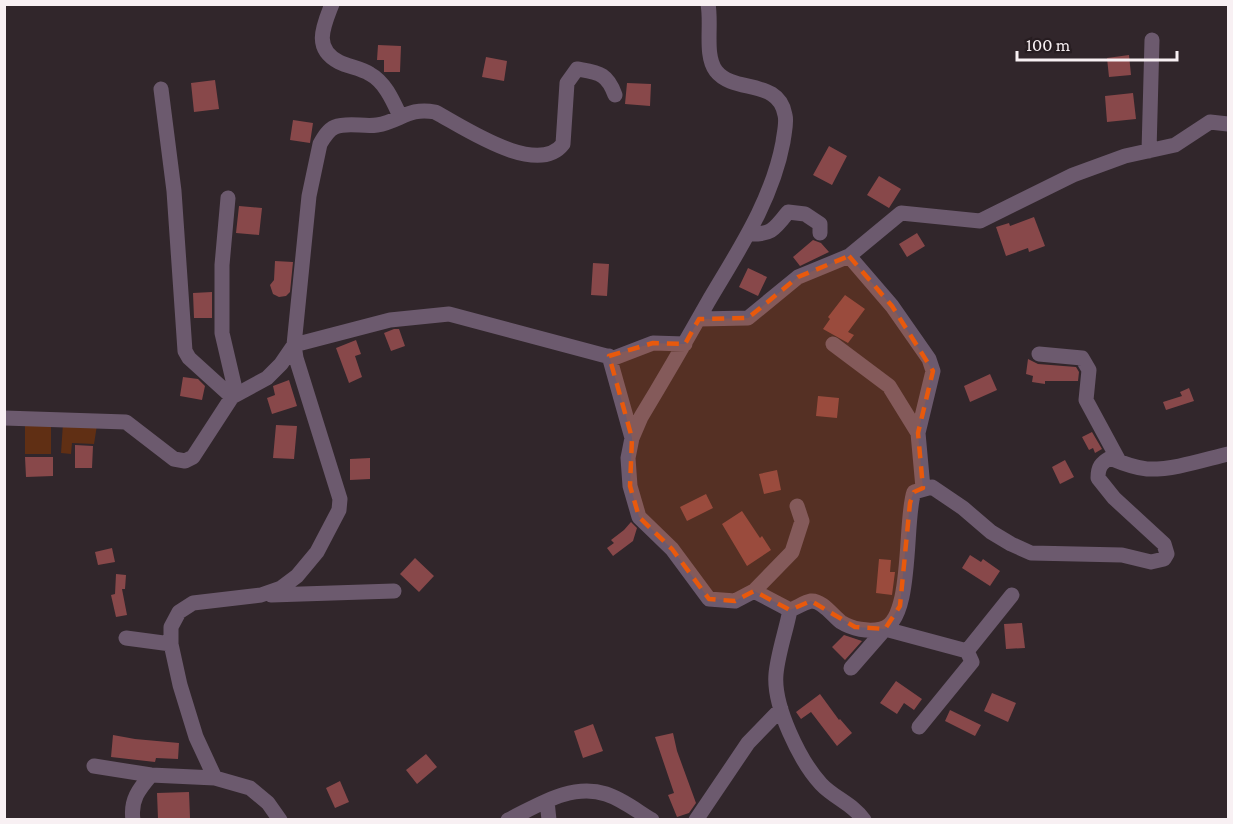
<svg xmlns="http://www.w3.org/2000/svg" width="1233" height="824" font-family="'Crimson Pro',serif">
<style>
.green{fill:#602f14}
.building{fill:#88484a}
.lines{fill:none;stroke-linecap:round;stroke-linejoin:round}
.minor{stroke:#6c5a6e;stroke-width:15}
.marked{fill:#e8590c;fill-opacity:0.2;stroke:#e8590c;stroke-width:4.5;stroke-dasharray:12 8;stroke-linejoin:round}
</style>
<rect width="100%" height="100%" fill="#31262b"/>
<!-- green -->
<path class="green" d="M25 423H51V454H25Z
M63 423 97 425 94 444 72 443 71 454 61 453Z"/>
<!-- building -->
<path class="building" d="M378 45 401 46 400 72H384V60H377Z
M1129 55 1131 75 1109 77 1107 58Z
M486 57 507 61 504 81 482 77Z
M215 80 219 109 194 112 191 83Z
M627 83 651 84 650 106 625 104Z
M1133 93 1136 119 1107 122 1105 96Z
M293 120 313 123 310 143 290 140Z
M829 146 847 156 832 185 813 175Z
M879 176 901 189 889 208 867 195Z
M239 206 262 208 259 235 236 233Z
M1034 217 1045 246 1029 252 1028 248 1006 256 996 227 1009 223 1010 226Z
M917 233 925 246 907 257 899 244Z
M813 240 821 243 829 252 800 266 793 257Z
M275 261 293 262 290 292 286 296 279 297 273 294 270 285 274 280Z
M593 263 609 264 607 296 591 295Z
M748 268 767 277 758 296 739 287Z
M212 292V318H194L193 293Z
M845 295 865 309 848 332 854 335 848 343 823 329 830 319 828 317Z
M394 329H399L405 346 391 351 384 333Z
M356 340 361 354 355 356 362 377 349 383 336 348Z
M1028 359 1038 364 1076 367 1079 372 1078 381H1045V384L1032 382 1033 376 1026 374Z
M990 374 997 390 970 402 964 386Z
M183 377 198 379 205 386 202 400 180 396Z
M289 380 297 406 272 414 267 398 275 395 273 386Z
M1189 388 1194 401 1166 410 1163 402 1182 396 1180 392Z
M818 396 839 398 837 418 816 416Z
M276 425 297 426 294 459 273 458Z
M1092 432 1102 449 1095 453 1093 448 1089 450 1082 437Z
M75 445 93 446 92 468H75Z
M25 457H53V476L26 477Z
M370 458V479L350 480V459Z
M1065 460 1074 477 1060 484 1052 467Z
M777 470 781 490 764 494 759 474Z
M706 494 713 508 687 521 680 507Z
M742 511 760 538 762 536 771 550 747 566 722 524Z
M631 522 637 528 633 541 613 556 607 548 614 543 611 540 624 530Z
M112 548 115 562 98 565 95 552Z
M970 555 981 562 983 559 1000 571 990 586 962 568Z
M415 558 434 576 419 592 400 574Z
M879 559 891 560 890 572H895L892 595 876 593Z
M116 574 126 575 125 589H122L127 615 116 617 111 595 115 594Z
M1022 623 1025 648 1006 649 1004 624Z
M844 635 862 641 845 660 832 647Z
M896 681 922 699 914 710 904 703 897 714 880 703Z
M992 693 1016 703 1008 722 984 711Z
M820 694 839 720 840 719 852 733 837 746 811 712 801 719 796 712Z
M950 710 981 725 975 736 945 721Z
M593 724 603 751 583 758 574 731Z
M673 733 677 751 696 803 689 813 677 817 668 795 674 793 655 737Z
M113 735 135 739 179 743 178 759 156 758 155 762 111 757Z
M426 754 437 767 417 784 406 770Z
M340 781 349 802 335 808 326 788Z
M189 792 190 818 158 819 157 793Z"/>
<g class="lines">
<!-- minor -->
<path class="minor" d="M332 4C324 25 312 48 339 62 349 67 361 68 370 74 385 82 393 101 400 116
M708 4C712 25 704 55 716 71 734 94 779 78 785 115 787 123 784 133 783 142 772 201 738 251 708 302 686 341 664 379 641 417L632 438 628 458 630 486 639 517 672 549 709 599 735 601 754 591 790 610
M161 89 174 191 185 351 189 358 232 397
M1149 151 1152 40
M228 198 222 265V333L236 393
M748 234C771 235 774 230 788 212L805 214 820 224V233
M849 256 901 213 980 221 1073 175 1125 156 1175 145 1210 122 1228 124
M699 319 748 318 798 277 849 256 892 306 929 359 933 371 918 433 923 488
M833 344 889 386 918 433
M1039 354 1082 358 1089 370 1086 400 1119 461
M609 356 632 438
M4 418 126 422 174 459 185 461 193 457 232 397 267 378 281 364 294 345 390 320 449 314 614 358 653 343 685 344
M754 591 792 552 802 521 797 506
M271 595 394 591
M790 610C796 608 805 602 811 601 822 600 833 616 841 622 852 629 868 632 881 629 914 623 904 518 914 492L932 487 963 508 991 532 1011 544 1031 553 1122 555 1151 562 1164 559 1167 554 1164 544 1114 498 1098 478C1098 467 1101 463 1110 458 1122 463 1135 468 1147 469 1174 470 1203 460 1228 454
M790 610C786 631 778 653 776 674 773 706 800 761 821 784 834 798 853 804 864 820
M126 638 171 644
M851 668 885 629 967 651
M919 727 972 662 967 651 1012 595
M94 766 151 775 215 778 250 788 268 803 280 820
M215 778 196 737 180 685 171 644V627L179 612 193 603 261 595 281 588 297 576 317 552 339 510 340 499 296 358 294 345 309 196 320 144C324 137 328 130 335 127 347 122 364 127 377 125 401 121 408 107 435 112 462 126 537 178 563 144L567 83 577 69C599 73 607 73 615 95
M547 801 549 820
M133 820C130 800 139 789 151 775
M508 820C539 805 571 783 606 794 622 799 637 811 652 820
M696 820 748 743 781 709"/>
</g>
<!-- marked area -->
<path class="marked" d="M849 256 892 306 933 371 918 433 923 488 914 492 910 503 900 606 885 629 855 627 811 601 790 610 754 591 735 601 709 599 672 549 639 517 630 486 632 438 609 356 653 343 685 344 699 319 748 318 798 277Z"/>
<!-- border -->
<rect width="1233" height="824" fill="none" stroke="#f8f0f3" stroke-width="12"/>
<!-- scale -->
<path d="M1017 51v9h160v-9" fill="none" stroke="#f8f0f3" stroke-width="3"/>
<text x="1026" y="51" font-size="18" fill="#f8f0f3" stroke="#271d21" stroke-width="4.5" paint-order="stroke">100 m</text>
</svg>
